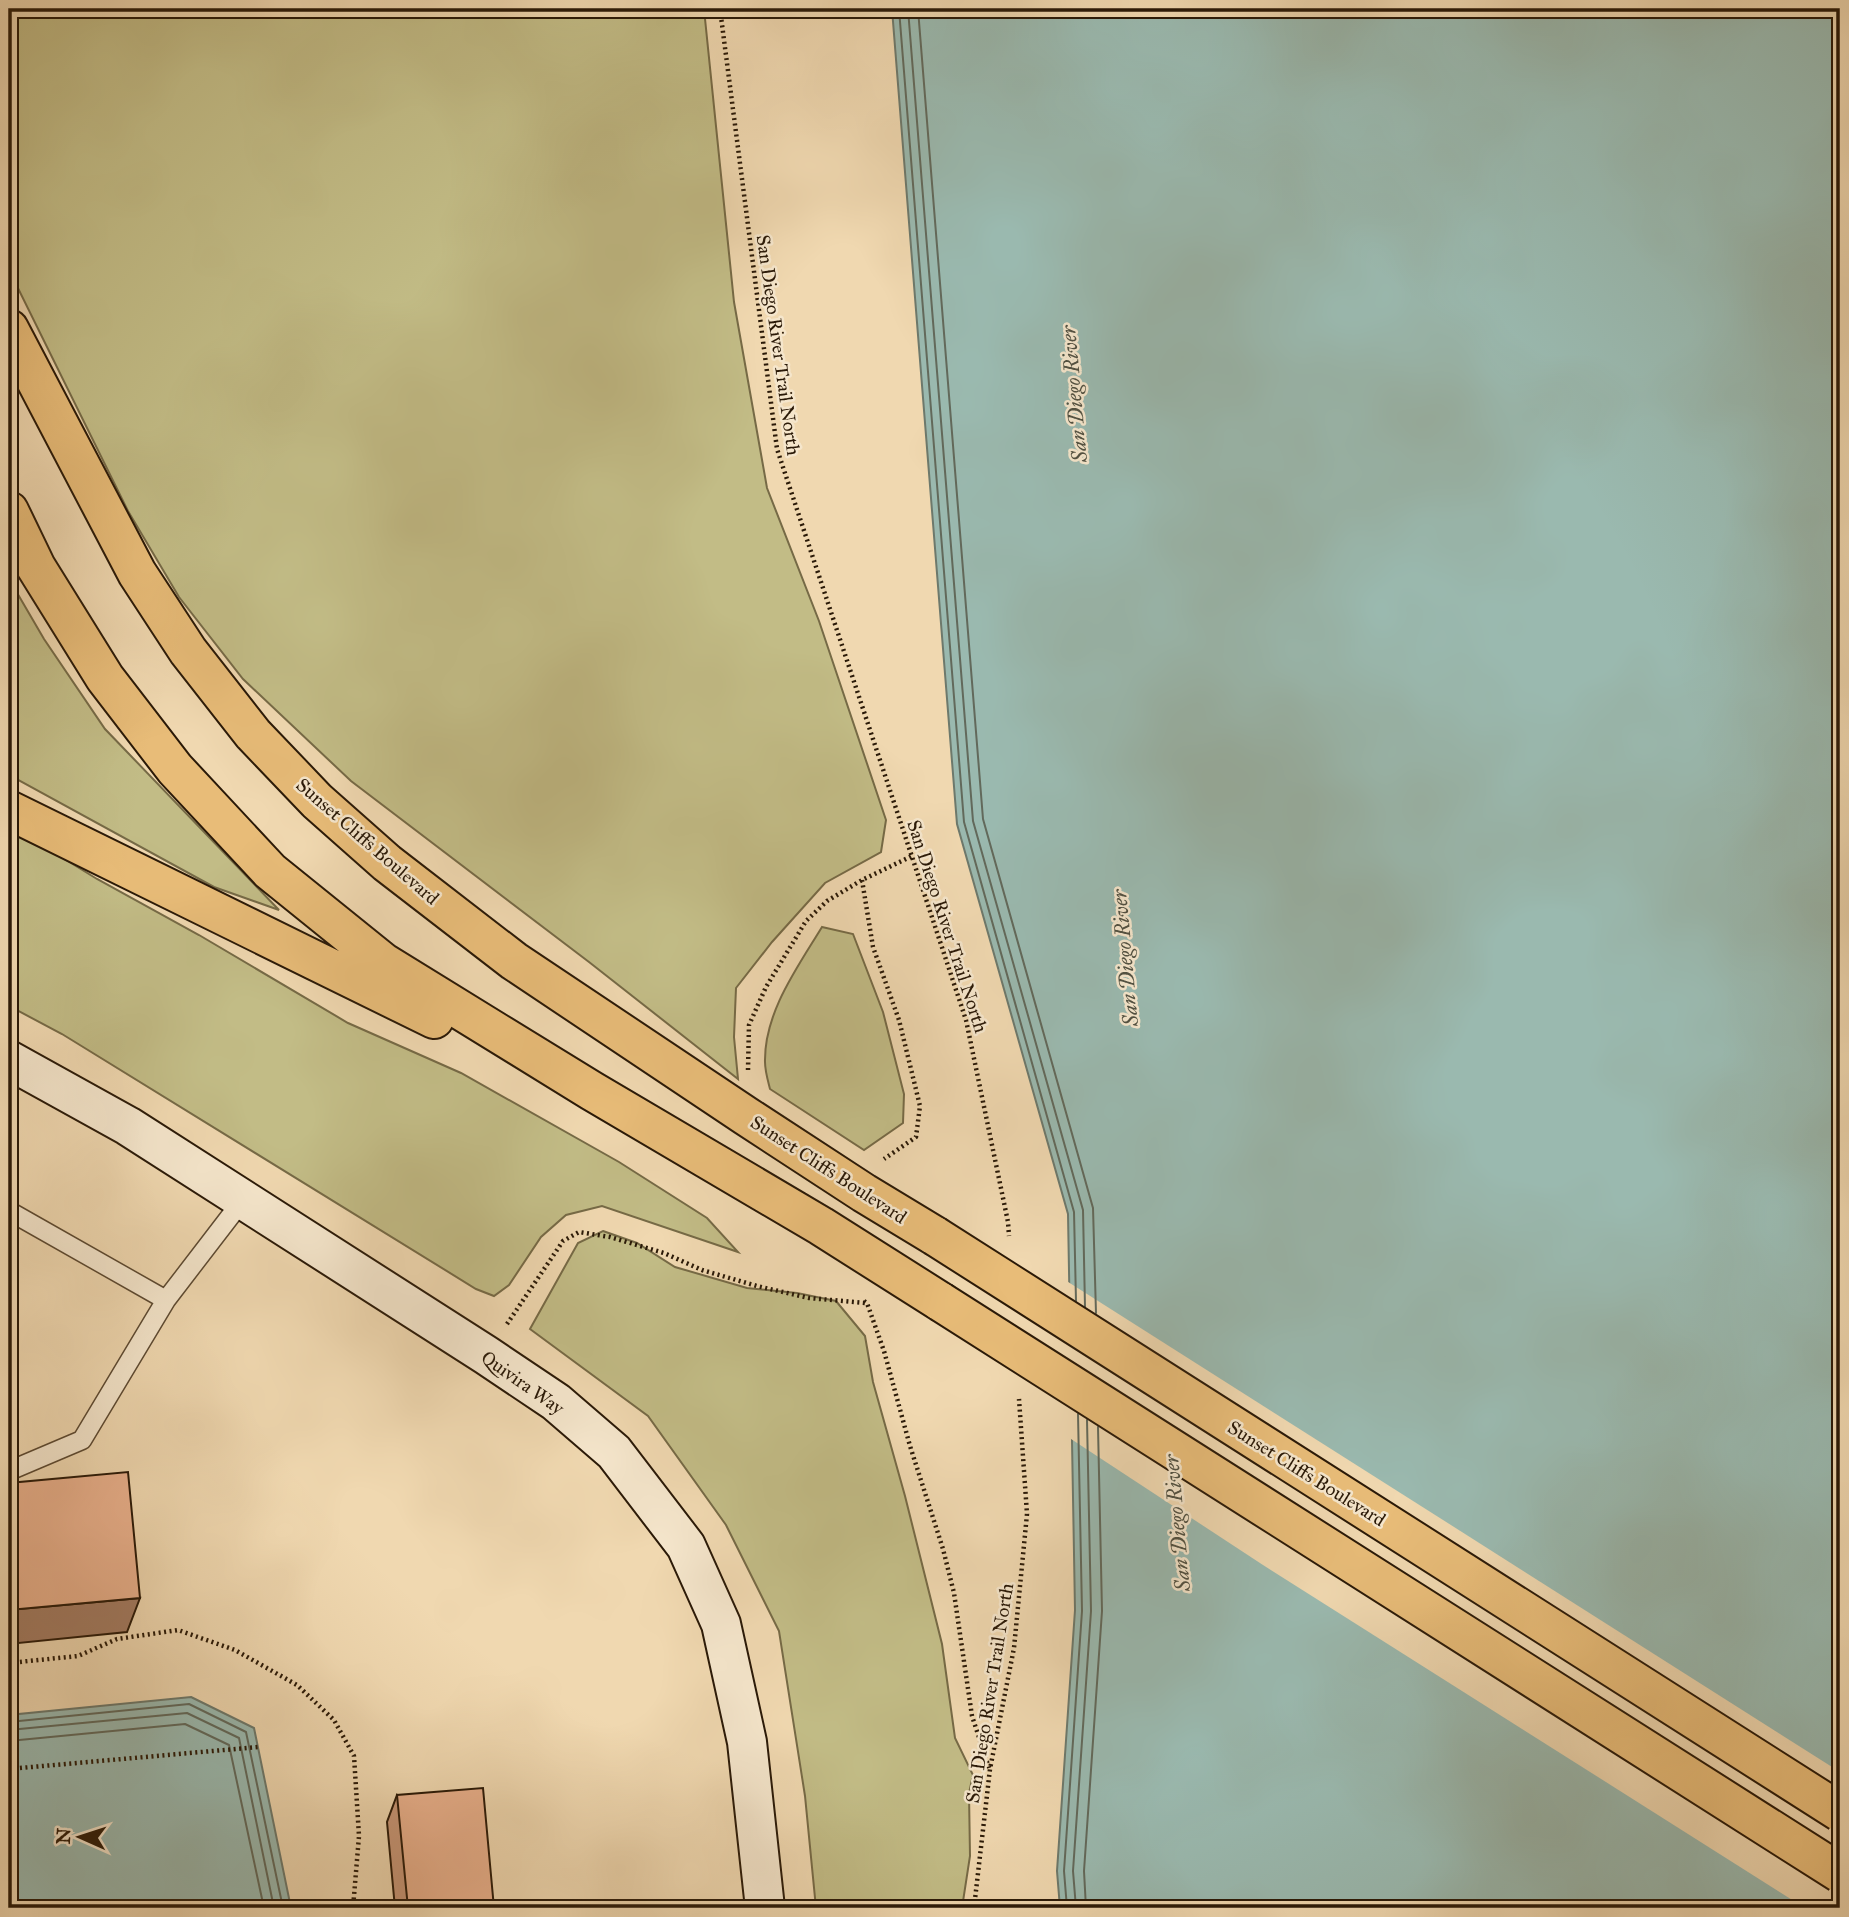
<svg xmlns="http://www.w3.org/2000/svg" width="1849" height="1917" font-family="'IM FELL Great Primer',serif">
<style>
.green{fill:#c2bc86;stroke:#766a46;stroke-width:2}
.water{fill:#9ab9af;stroke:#6d796c;stroke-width:2}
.pier{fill:#f0d8b0}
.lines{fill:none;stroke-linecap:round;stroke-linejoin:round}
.shore{stroke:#62695b;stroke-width:2}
.lane-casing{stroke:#5c4931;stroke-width:21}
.secondary-casing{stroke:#2a1907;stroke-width:42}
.primary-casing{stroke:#2a1907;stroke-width:42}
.path{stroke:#2a1907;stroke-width:4.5;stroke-dasharray:2 3.5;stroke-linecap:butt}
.lane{stroke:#f5e6cc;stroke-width:18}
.secondary{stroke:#f5e6cc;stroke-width:38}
.primary{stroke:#e8bc78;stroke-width:38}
.primary-bridge-casing{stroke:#2a1907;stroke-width:42;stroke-linecap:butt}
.primary-bridge{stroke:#e8bc78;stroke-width:38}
.wall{fill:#c89778;stroke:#2a1907;stroke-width:2}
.shaded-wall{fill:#a37b62;stroke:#2a1907;stroke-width:2}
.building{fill:#e9b08c;stroke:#2a1907;stroke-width:2}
.labels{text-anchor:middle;stroke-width:5;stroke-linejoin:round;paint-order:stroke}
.street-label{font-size:19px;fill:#2a1907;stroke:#f5e6cc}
.water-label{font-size:21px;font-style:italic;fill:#515142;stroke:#f5e6cc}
</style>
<rect width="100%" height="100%" fill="#f0d8b0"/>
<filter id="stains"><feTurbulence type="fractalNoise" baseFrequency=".00286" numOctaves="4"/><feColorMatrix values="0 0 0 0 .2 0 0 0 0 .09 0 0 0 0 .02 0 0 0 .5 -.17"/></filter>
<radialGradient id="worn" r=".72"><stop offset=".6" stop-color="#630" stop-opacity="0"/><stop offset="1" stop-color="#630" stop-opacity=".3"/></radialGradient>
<!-- green -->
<path class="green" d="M9 9H704L734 302 767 488 819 621 886 820 881 852 825 883 772 942 736 988 734 1037 738 1079 589 962 351 781 243 679 179 597 128 511 9 270Z
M9 579 44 639 105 729 279 910 214 887 9 775Z
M9 829 27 836 97 879 199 935 348 1023 461 1073 619 1162 707 1218 738 1252 602 1206 566 1215 541 1237 509 1285 494 1296 476 1289 62 1034 9 1006Z
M822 927 853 934 883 1012 904 1094 903 1123 864 1150 770 1089C768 1081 765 1071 765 1062 764 1013 797 968 822 927Z
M603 1231 637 1243 675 1267 747 1288 797 1293 836 1301 865 1336 873 1382 905 1496 942 1644 955 1738 973 1775 969 1793 970 1856 962 1908H816L805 1796 779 1631 726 1525 648 1416 530 1329 578 1243Z"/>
<!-- water -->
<path class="water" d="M892 9H1840V1908H1060L1057 1871 1075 1610 1068 1214 957 824Z
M191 1697 254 1728 291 1908H9V1715Z"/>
<!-- pier -->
<path class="pier" d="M1065 1280 1840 1772V1908H1805L1263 1565 1068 1437Z"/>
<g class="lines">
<!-- shore -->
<path class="shore" d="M899 9 964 822 1074 1212 1076 1301
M908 9 973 821 1083 1210 1085 1307
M918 9 983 819 1093 1208 1096 1313
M9 1722 189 1704 246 1732 283 1908
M9 1730 187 1713 239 1738 274 1908
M9 1741 185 1724 229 1745 264 1908
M1067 1908 1064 1871 1082 1611 1078 1414
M1076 1908 1073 1871 1091 1611 1087 1420
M1086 1908 1084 1871 1102 1611 1098 1427"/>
<!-- lane casing -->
<g class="lane-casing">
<path id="lane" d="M9 1211 166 1300
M9 1471 82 1440 166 1300 242 1201"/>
</g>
<!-- secondary casing -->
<g class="secondary-casing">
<path id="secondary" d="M9 1060 128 1126 486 1355 556 1402 614 1452 686 1546 721 1624 747 1742 765 1908"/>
</g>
<!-- primary casing -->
<g class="primary-casing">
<path id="primary" d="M9 329 137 573 188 651 253 734 317 801 387 863 514 961 746 1116 864 1193 935 1236
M9 511 36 567 105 678 175 769 270 871 384 963 592 1091 821 1226 941 1302
M9 810 434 1019"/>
</g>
<!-- path -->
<path class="path" d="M720 9 777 449 966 1020 1008 1222 1009 1236
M862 880 873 947 899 1020 920 1106 916 1137 884 1159
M748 1070 749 1025 766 987 806 921 827 901 862 880 912 856
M864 1301 867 1303 884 1351 910 1446 943 1549 954 1593 972 1716 989 1768
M507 1324 563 1241 579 1232 610 1237 664 1253 702 1270 757 1286 809 1298 865 1303
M9 1663 78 1656 117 1639 178 1630 235 1650 297 1685 334 1720 354 1756 359 1836 353 1908
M9 1769 258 1747
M974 1908 990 1769 1014 1648 1027 1514 1019 1399"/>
<!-- lane -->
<use href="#lane" class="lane"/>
<!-- secondary -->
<use href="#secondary" class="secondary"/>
<!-- primary -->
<use href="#primary" class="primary"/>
<!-- primary-bridge casing -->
<g class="primary-bridge-casing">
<path id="primary-bridge" d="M935 1236 1840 1812
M941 1302 1840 1873"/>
</g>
<!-- primary-bridge -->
<use href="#primary-bridge" class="primary-bridge"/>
</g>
<!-- wall -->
<path class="wall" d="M397 1795 494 1908H395L387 1822Z"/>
<!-- shaded-wall -->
<path class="shaded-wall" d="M140 1598 127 1632 9 1644V1610Z"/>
<!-- building -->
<path class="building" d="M128 1472 140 1598 9 1610V1483Z
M483 1788 494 1908H408L397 1795Z"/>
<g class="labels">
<!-- street labels -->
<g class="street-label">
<text transform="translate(779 345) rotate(82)" y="7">San Diego River Trail North</text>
<text transform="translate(368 841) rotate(41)" y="7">Sunset Cliffs Boulevard</text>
<text transform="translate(948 926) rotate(72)" y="7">San Diego River Trail North</text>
<text transform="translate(829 1169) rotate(33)" y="7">Sunset Cliffs Boulevard</text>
<text transform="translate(523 1382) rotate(35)" y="7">Quivira Way</text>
<text transform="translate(1307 1473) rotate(32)" y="7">Sunset Cliffs Boulevard</text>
<text transform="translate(989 1693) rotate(-81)" y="7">San Diego River Trail North</text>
</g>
<!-- water labels -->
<g class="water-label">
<text transform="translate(1074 394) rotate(-95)" y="7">San Diego River</text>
<text transform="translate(1125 958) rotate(-95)" y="7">San Diego River</text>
<text transform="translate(1177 1523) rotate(-95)" y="7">San Diego River</text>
</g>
</g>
<!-- margin -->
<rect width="1849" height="1917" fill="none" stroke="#f0d8b0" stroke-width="35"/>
<rect x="10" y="10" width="1828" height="1896" fill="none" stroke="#2a1907" stroke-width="3.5"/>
<rect x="18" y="18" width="1814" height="1882" fill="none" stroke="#2a1907" stroke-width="2"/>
<!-- north arrow -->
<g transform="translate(80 1837) rotate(273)" stroke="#f5e6cc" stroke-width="5" paint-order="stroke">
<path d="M0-5L12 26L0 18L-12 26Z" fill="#2a1907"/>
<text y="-10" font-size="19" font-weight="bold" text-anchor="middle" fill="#2a1907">N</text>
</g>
<rect width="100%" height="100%" filter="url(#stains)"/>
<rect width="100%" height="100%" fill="url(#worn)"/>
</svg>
